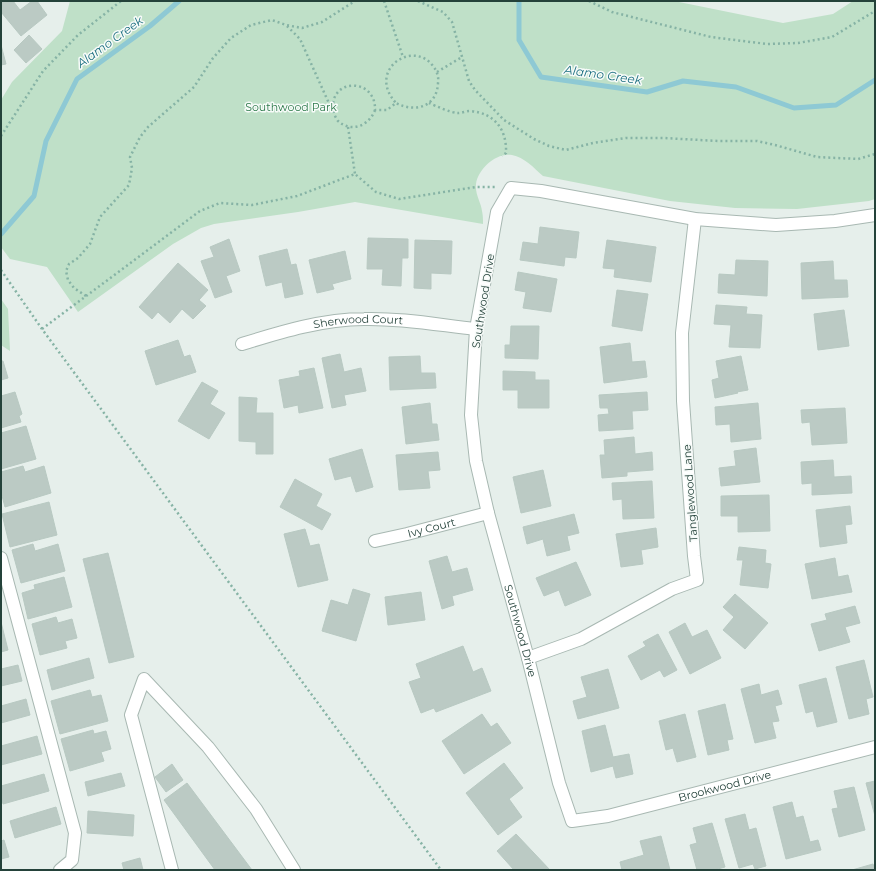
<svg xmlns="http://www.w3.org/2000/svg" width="876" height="871" font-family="Montserrat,sans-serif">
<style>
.green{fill:#bfe0c8}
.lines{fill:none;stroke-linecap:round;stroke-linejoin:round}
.stream{stroke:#8ec9d4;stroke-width:5}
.building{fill:#bbcac4;stroke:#b8c9c2}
.minor-casing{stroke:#a8b8b2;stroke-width:14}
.path{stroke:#86b3a5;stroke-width:2.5;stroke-dasharray:2 3;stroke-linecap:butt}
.minor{stroke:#fff;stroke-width:12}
.labels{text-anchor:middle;stroke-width:3;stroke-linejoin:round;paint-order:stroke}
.park-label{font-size:11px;fill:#2d7a4b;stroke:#f7fbf9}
.street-label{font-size:11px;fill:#24423a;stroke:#f7fbf9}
.water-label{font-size:12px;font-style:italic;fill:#1c6f80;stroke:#f7fbf9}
</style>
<rect width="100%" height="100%" fill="#e6efeb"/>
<!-- green -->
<path class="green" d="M70 1H674L783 23 833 14 853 1H875V199L869 201 797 209 735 208 670 201 543 176C534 168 524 157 512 155 496 152 478 169 476 184 475 195 481 202 482 211 483 215 483 220 483 224L355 202 298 212 214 224 201 228 173 244 78 312 47 267 10 259 1 247V100L12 82 62 31Z
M1 299 8 309 10 351 1 345Z"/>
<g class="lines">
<!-- stream -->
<path class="stream" d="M519 1V40L541 77 647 92 683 81 736 87 794 108 836 105 875 80
M1 234 34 196 46 141 77 79 150 26 179 1"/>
</g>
<!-- building -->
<path class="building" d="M3 1H13L20 10 32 1H37L47 15 21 36 1 12V2Z
M29 35 42 49 26 63 14 50Z
M1 45 6 64 1 65Z
M540 227 579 232 576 258 565 257 564 266 520 260 523 242 538 244Z
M368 238 408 239V258H402L401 286 382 285 383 269H367Z
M229 239 240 271 226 276 232 292 215 298 201 261 214 257 210 247Z
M415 240 452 241 451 274 431 273V289L414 288Z
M607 240 656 247 651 282 614 277 615 269 603 268Z
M287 249 291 265 296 264 303 294 285 298 282 282 266 286 259 256Z
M345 251 351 279 332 284 334 289 317 293 309 260Z
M736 260 768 261 767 296 718 293 719 274 735 275Z
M833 261 834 280H847L848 297 802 299 801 263Z
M178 263 208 290 199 300 206 306 193 319 182 309 170 323 158 312 152 319 139 307Z
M518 272 557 279 551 312 523 308 526 292 515 290Z
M617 290 648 294 642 331 612 326Z
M716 305 747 307 746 314 762 315 760 348 729 347 731 325 714 324Z
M844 310 849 346 818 350 814 314Z
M511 326H539L538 359 505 358V345H510Z
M178 340 184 357 190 355 196 372 156 385 145 351Z
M630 343 632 362 645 361 647 377 604 383 600 347Z
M340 354 344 372 361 368 366 391 344 395 346 405 332 408 322 358Z
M420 356 421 373H435L436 388 390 390 389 357Z
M741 356 748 390 737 392 738 393 715 398 712 380 719 378 716 361Z
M1 361H3L8 378 1 380Z
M314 368 323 408 299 413 298 405 284 408 279 380 300 376 299 371Z
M503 371 535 372V380H549V408H518V390H503Z
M202 382 218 391 210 404 225 413 209 439 178 421Z
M15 392 22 414 19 416 21 422 1 428V396Z
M647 392 648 410 632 411 633 429 599 431 598 415 609 414 608 408H600L599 395Z
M239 397 257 398 256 413H273V454H256V442L239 441Z
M430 403 432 424H437L439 440 406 444 402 407Z
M758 403 761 439 731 442 730 424 716 425 715 407Z
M845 408 847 443 812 445 810 422 802 423 801 410Z
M26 426 36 459 1 469V433Z
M634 437 635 454 652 452 653 470 627 472V476L602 478 600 455H605L604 440Z
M756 448 760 482 721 486 719 468 736 466 734 451Z
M362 449 373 487 356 492 351 476 335 480 329 459Z
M438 452 440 470 428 471 430 488 399 490 396 455Z
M833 460 834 477 851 476 852 493 812 495V483L802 484 801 462Z
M23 466 25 472 44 466 51 493 5 507 1 492V472Z
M543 470 551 506 521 513 513 477Z
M295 479 322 494 316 506 331 514 322 530 280 507Z
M652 481 654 518 623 519 622 499 613 500 612 483Z
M769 495 770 531 738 532V516H721V496Z
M49 502 57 535 10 547 2 514Z
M850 506 852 524 845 525 847 543 820 547 816 510Z
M574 514 579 533 567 536 570 550 547 556 543 539 527 544 523 527Z
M656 528 658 547 641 550 643 564 621 567 616 534Z
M305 529 310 546 319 544 328 580 298 587 284 534Z
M33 544 35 551 58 544 65 571 21 583 12 550Z
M739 547 766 550 765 563 771 564 768 588 740 585 743 560H737Z
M108 553 134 657 109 663 83 559Z
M447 556 452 572 467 568 473 590 452 596 454 605 442 609 429 561Z
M835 558 838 577 848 575 852 592 812 599 805 564Z
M576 562 591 595 565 606 559 590 544 596 536 578Z
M64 577 72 607 28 619 22 593 35 589 34 585Z
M353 589 370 594 356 641 322 631 331 600 348 605Z
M421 592 425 620 388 625 385 597Z
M735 594 768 623 745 649 723 630 734 617 723 607Z
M855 606 860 623 845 627 850 642 819 651 811 624 827 620 825 614Z
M56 617 58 623 72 619 77 638 65 641 67 648 40 655 32 624Z
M1 622 8 650 1 652Z
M685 623 692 637 707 630 721 658 690 674 669 632Z
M658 634 677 670 664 677 660 670 641 680 628 656 646 646 643 642Z
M463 646 473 672 482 668 491 691 436 712 434 708 421 713 409 682 421 678 416 664Z
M89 658 94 678 52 690 47 670Z
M864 660 873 697 866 699 869 714 849 719 836 667Z
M18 665 22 681 1 686V669Z
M608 669 619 708 578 719 573 701 587 697 581 677Z
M826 678 837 722 817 727 813 711 806 713 799 685Z
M759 684 761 695 778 690 782 704 775 706 779 721 772 722 776 738 755 743 741 689Z
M90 690 92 697 101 695 108 721 60 734 51 701Z
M26 699 30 715 1 723V706Z
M725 704 733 739 727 740 729 750 708 755 698 711Z
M482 714 491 727 497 723 511 743 464 774 442 741Z
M685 714 696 757 677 762 673 748 666 750 659 721Z
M605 725 613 757 629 754 633 774 616 778 613 766 591 772 582 731Z
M93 730 94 734 106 731 111 749 101 752 104 761 70 771 61 739Z
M37 736 42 754 1 765V746Z
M504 763 523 788 509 799 522 817 498 835 466 793Z
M172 764 183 780 166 792 155 777Z
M121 773 125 786 88 796 85 782Z
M44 774 49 791 3 804 1 796V786Z
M875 781V816L866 783Z
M187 783 252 870H215L164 800Z
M854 787 865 830 839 837 832 809 838 808 834 791Z
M792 802 796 818 803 816 810 842 818 840 821 850 786 859 773 807Z
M56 807 61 824 15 838 10 821Z
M88 811 134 815 133 836 87 833Z
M745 814 749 830 756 828 766 866 755 869 753 864 739 868 725 819Z
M712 823 725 867 714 870H697L690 845 697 843 693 828Z
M516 834 550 870H514L497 851Z
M661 836 670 870H622L620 862 644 855 640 841Z
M4 840 9 857 1 859V841Z
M140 858 143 870H124L122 863Z
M873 864 875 870H852Z"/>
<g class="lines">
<!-- minor casing -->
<g class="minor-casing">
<g id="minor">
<path id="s1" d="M875 215 835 221 776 225 695 219 541 191 511 188 497 212 476 329 471 415 476 461 488 513 528 658 559 783 572 821 608 816 875 747"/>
<path id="s2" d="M242 344C281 332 323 319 364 319 401 318 439 325 476 329"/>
<path id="s3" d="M375 541 407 534 488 513"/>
<path d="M1 558 75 833 72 860 60 870"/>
<path d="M528 658 581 639 672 589 697 580 694 556 683 401 682 333 695 219"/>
<path d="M172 870 131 715 144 679 208 747 256 809 294 870"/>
</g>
</g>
<!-- path -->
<path class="path" d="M384 1 403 57
M418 1 443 12 452 22 469 81 475 90 504 120 534 139 549 146 566 150 593 143 626 138H664L718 141H757L775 145 817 157 858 159 875 154
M589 1 612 12 711 37 767 44 798 43 832 37 875 11
M287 26 300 39 332 110
M437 72 462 57
M429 103C436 106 451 113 458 113 462 113 466 111 470 111 495 113 507 130 506 153L502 156
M375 110C369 126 351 133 338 121 335 117 333 112 333 107 332 78 376 78 375 110H387L396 103C415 113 437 107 438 83 439 77 437 71 433 66 413 39 366 70 396 103
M348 127 355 174
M1 136 43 71 78 35 121 1
M1 270 42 329 441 870
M86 296 74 288 68 280 66 271 69 264 78 258 90 244 100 217 129 185 132 168 130 157 140 137 148 127 194 87 213 58 231 38 251 25 272 20 286 25 302 28 322 22 355 1
M42 329 200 211 220 203 252 205 297 196 355 174 376 192 399 199 476 187H495"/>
<!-- minor -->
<use href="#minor" class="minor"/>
</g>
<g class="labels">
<!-- park labels -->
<g class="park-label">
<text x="291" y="111">Southwood Park</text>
</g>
<!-- street labels -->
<g class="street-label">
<text transform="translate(483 301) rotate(-81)" y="4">Southwood Drive</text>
<text dy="4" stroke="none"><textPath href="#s2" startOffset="119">Sherwood Court</textPath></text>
<text transform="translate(690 493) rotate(-94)" y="4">Tanglewood Lane</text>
<text dy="4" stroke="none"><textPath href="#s3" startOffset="58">Ivy Court</textPath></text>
<text dy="4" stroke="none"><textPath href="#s1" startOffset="822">Southwood Drive</textPath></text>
<text dy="4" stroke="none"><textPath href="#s1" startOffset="1176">Brookwood Drive</textPath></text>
</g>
<!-- water labels -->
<g class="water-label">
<text transform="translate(110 42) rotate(-36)" y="4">Alamo Creek</text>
<text transform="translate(603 75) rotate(8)" y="4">Alamo Creek</text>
</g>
</g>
<!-- border -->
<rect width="876" height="871" fill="none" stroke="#24423a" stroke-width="4"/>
</svg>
